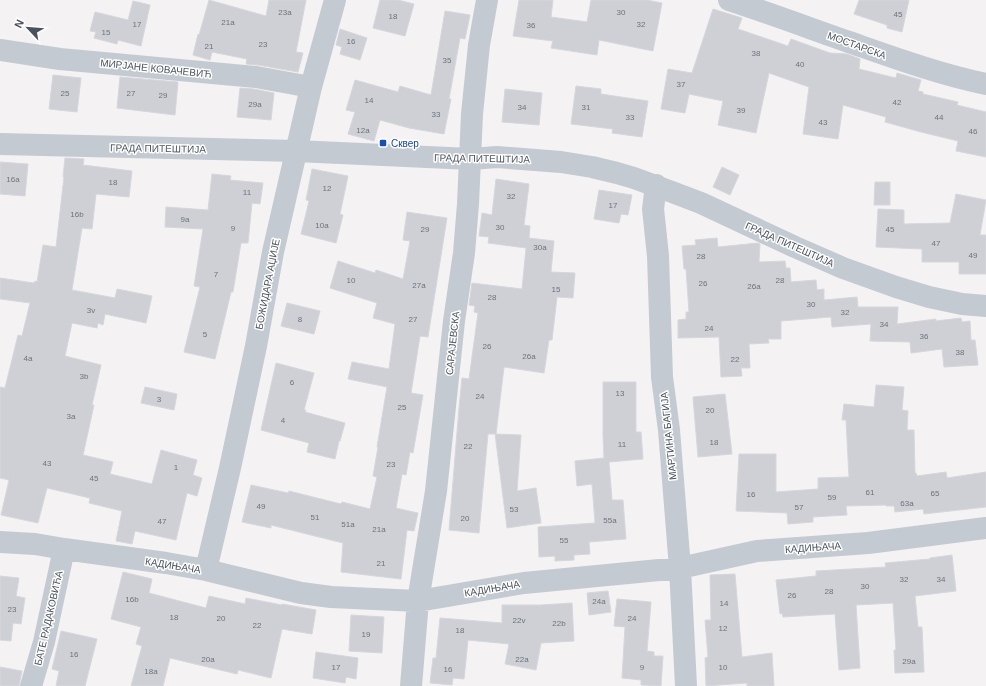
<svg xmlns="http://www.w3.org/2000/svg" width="986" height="686" font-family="Arial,sans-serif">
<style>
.building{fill:#cfd0d6;stroke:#d6d7dc}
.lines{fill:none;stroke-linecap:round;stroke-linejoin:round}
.street{stroke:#c4cad2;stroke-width:22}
.transit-dot{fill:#1a4fb4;stroke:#fff;stroke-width:1.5}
.labels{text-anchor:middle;stroke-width:3;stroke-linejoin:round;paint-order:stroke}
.number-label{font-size:8px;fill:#6c727c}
.street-label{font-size:10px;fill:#4b525e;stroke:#fff}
.transit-label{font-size:10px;fill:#164399;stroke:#fff;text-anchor:start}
</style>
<rect width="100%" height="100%" fill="#f4f2f2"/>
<!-- building -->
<path class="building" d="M209 0 266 16 269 0H306L296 52 303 53 298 72 258 65 246 64 247 59 212 52 210 60 193 55 198 34 199 35Z
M380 0H398L414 4 405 36 373 28Z
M519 0H553L551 17 587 22 591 0H647L662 3 653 51 599 40 597 55 551 48 553 41 513 36Z
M859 0H909L902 32 887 28V25L854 14Z
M133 1 150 5 141 46 118 40 117 44 94 38 96 32 90 31 95 12 128 20Z
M713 9 742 18 738 29 788 46 791 39 830 53 847 54 860 59 859 69 896 78 897 73 921 80 918 91 923 92V94L958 102 957 105 986 112V157L956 151 958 141 921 132 885 122 886 117 843 105 838 139 803 134 809 87 769 73 756 133 718 125 723 101 689 94 685 113 661 109 668 69 692 73Z
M445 11 470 15 465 39 460 38 449 99H451L444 134 409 128 380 120 374 141 348 134 355 112 346 110 355 80 398 92 400 86 431 95Z
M340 29 367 38 360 60 340 54 342 47 336 45Z
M53 75 81 78 77 112 49 109Z
M120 77 178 82 175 115 117 108Z
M576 86 601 89V94L648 101 642 137 612 133 613 129 571 124Z
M240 88 254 89 274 93 271 120 237 117Z
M505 89 542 93 539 125 502 122Z
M65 158 84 159 83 165 132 171 129 197 96 194 92 229 82 228 72 290 115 298 117 289 152 296 146 323 105 314 103 325 98 323 97 328 72 323 65 356 101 365 92 405H94L83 455 113 462 110 474 152 484 161 450 197 460 193 475 202 478 197 496 187 493 176 540 135 531 132 544 116 541 122 511 89 503 90 498 47 488 38 523 1 515 9 480 0 478V387L5 388 18 335 22 336 30 303 0 299V278L34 283 35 281 37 282 43 245 56 247 64 177H63Z
M0 162 28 164 25 196 0 194Z
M722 167 739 175 730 195 713 187Z
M312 169 348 176 340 214 343 215 336 243 301 234 309 201 306 200Z
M212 174 231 176 230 180 263 183 260 204 252 203 248 243H241L233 292H231L215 359 184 352 200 287 194 286 203 229 165 227 166 207 208 210Z
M496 179 529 184 524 225 530 226 529 238 554 241 551 272 575 273 573 298 557 297 552 340H549L544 373 504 367 496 434 521 435 517 491 536 488 541 523 507 528 495 434H488L479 533 449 530 459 408 462 378 469 379 478 313 474 312 475 306 469 305 472 283 522 289 526 248 488 243 489 237 479 236 482 213 492 215Z
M875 182H890V205H874Z
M599 190 632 195 628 215 621 214 619 223 594 219Z
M956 194 986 200 980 235H986V274H959V262H922V249L876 247 878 209 904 210V224L950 223Z
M407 212 447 218 428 337 420 336 411 393 423 395 413 453 410 452 406 475 402 474 396 508 418 513 414 531 407 530 401 579 341 572 343 543 271 525V528L242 522 251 485 288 493 289 491 341 504 342 502 370 509 377 477 373 476 378 447H377L387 387 348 379 352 362 389 369 395 324 373 318 377 303 330 288 338 261 375 273 376 270 403 279 410 241 403 240Z
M717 238 718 247 758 243 760 244 759 262 785 261 786 268H790L791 282 816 280 817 290 824 289V300L857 297 858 307H898L897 324 936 319V321L961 318 962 322 970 321 971 340H975L978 365 944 367 942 349 911 353 910 342 870 341 871 324 832 327 831 317 781 321V339H768L769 343 749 344 750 368H741L742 376 721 377 719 337 678 338V320L686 319V312H689L686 269H684L682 246 696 245 695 240Z
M287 303 320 311 314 334 281 326Z
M276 363 314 373 304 410H306L305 412 345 423 340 441H339L335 459 307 452 309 443 261 430Z
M603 382H636V432H641L643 459 609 462 612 500H623L626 539 589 542 590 554 574 555V560L555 561V556L539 557 538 527 595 523 592 484 577 486 575 461 604 458 603 435Z
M876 385 904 387 902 410 908 411 907 430H914L915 473H916L917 476 946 472 947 478 986 472V507L924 514 923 509 895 512 894 506H886V505L846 506 847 515 813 517V522L788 524 787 513 736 511 739 454H776V492L818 489V478L849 477 846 420H842L844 404 874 407Z
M145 387 177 394 174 410 141 403Z
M725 394 732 454 698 457 693 397Z
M952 555 956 591 915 596 918 627H922L924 672 895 673 894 650H896L893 603 856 605 860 668 839 670 835 614 783 617 782 613 780 614 776 580 816 576V571L886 567 885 563 930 559V558Z
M123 572 152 579 149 593 206 608 209 596 245 604 246 598 282 605V604L316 610 312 634 282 629 271 678 238 670 237 674 170 658 163 686H131L142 646 136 644 141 627 111 619Z
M735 574 742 657 772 653 774 686H747V683L706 686 705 658 708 657 705 620H711L710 575Z
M0 576 19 578 16 596 25 598 21 624 13 623 11 641 0 640Z
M608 591 611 612 589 615 587 593Z
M617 599 651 602 647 651 654 652V656H663L661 686 641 685V680L622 678 625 627 614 626Z
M572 603 574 641 541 643 536 670 505 664 509 644 468 640 464 679 453 678 452 685 430 683 433 658H436L440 618 502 623V605H541Z
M351 615 384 617 382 653 349 651Z
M61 631 97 639 85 686H56L59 671 52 669Z
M316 652 358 658 356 679 346 677 345 683 313 678Z
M0 667 22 671 19 686H0Z"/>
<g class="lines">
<!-- street -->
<path class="street" d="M729 0C769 13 809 28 849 42 895 58 939 74 986 84
M0 50 60 59 256 77 311 87
M0 144 296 151 471 159 497 157 561 162 592 167 617 173 634 178 672 192 701 203 795 247 843 268 896 287 929 297 962 304 986 306
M656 185 653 209 658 256 662 377 669 430 680 568 686 686
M0 542 35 544 64 549 166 563 206 570 301 593 331 597 418 601 524 583 680 568 757 551 868 543 986 528
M206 570 230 468 256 346 273 252 311 87 335 0
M31 686 44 642 64 549
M411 686 418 601 436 491 454 321 464 253 468 204 472 114 479 45 487 0"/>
</g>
<!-- markers -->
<rect class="transit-dot" x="379" y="139" width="8" height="8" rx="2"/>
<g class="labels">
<!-- number labels -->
<g class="number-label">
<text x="285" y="15">23a</text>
<text x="621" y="15">30</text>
<text x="898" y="17">45</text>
<text x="393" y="19">18</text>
<text x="228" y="25">21a</text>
<text x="137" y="27">17</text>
<text x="641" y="27">32</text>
<text x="531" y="28">36</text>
<text x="106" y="35">15</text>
<text x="351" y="44">16</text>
<text x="263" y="47">23</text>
<text x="209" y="49">21</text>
<text x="756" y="56">38</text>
<text x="447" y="63">35</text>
<text x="800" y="67">40</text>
<text x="681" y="87">37</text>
<text x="65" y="96">25</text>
<text x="131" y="96">27</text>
<text x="163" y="98">29</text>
<text x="369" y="103">14</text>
<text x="897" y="105">42</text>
<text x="255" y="107">29a</text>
<text x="522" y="110">34</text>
<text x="586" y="110">31</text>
<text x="741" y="113">39</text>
<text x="436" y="117">33</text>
<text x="630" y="120">33</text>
<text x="939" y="120">44</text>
<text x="823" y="125">43</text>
<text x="363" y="133">12a</text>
<text x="973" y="134">46</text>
<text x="13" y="182">16a</text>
<text x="113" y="185">18</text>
<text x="327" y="191">12</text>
<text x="247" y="195">11</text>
<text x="511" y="199">32</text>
<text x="613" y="208">17</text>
<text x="77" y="217">16b</text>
<text x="185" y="222">9a</text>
<text x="322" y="228">10a</text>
<text x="500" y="230">30</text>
<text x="233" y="231">9</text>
<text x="425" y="232">29</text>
<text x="890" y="232">45</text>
<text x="936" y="246">47</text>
<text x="540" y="250">30a</text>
<text x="973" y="258">49</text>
<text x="701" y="259">28</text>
<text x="216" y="277">7</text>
<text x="351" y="283">10</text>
<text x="780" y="283">28</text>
<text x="703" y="286">26</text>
<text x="419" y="288">27a</text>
<text x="754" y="289">26a</text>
<text x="556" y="292">15</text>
<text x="492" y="300">28</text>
<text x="811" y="307">30</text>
<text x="91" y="313">3v</text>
<text x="845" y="315">32</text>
<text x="300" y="322">8</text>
<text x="413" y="322">27</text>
<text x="884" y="327">34</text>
<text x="709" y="331">24</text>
<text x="205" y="337">5</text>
<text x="924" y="339">36</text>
<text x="487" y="349">26</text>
<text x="960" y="355">38</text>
<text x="529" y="359">26a</text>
<text x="28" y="361">4a</text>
<text x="735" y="362">22</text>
<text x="84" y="379">3b</text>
<text x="292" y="385">6</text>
<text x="620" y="396">13</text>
<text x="480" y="399">24</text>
<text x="159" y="402">3</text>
<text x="402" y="410">25</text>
<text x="710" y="413">20</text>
<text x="71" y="419">3a</text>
<text x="283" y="423">4</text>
<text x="714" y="445">18</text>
<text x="622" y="447">11</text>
<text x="468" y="449">22</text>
<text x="47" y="466">43</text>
<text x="391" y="467">23</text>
<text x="176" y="470">1</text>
<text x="94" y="481">45</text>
<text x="870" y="495">61</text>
<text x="935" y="496">65</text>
<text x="751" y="497">16</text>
<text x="832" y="500">59</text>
<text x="907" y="506">63a</text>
<text x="261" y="509">49</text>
<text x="799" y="510">57</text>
<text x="514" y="512">53</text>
<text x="315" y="520">51</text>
<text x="465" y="521">20</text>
<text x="610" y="523">55a</text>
<text x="162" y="524">47</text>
<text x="348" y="527">51a</text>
<text x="379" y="532">21a</text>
<text x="564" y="543">55</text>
<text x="381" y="566">21</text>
<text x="904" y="582">32</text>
<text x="941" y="582">34</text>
<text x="865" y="589">30</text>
<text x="829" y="594">28</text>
<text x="792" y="598">26</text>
<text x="132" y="602">16b</text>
<text x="599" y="604">24a</text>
<text x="724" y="606">14</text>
<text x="12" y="612">23</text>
<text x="174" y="620">18</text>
<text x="221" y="621">20</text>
<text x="632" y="621">24</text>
<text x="519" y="623">22v</text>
<text x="559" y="626">22b</text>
<text x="257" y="628">22</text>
<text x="723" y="631">12</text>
<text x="460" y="633">18</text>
<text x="366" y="637">19</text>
<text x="74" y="657">16</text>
<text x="208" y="662">20a</text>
<text x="522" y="662">22a</text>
<text x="909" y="664">29a</text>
<text x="336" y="670">17</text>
<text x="642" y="670">9</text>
<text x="723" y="670">10</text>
<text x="448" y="672">16</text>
<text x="151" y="674">18a</text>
</g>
<!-- street labels -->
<g class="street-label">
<text transform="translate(857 45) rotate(20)" y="4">МОСТАРСКА</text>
<text transform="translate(156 68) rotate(6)" y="4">МИРЈАНЕ КОВАЧЕВИЋ</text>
<text transform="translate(158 148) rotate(1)" y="4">ГРАДА ПИТЕШТИЈА</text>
<text transform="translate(482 158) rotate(1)" y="4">ГРАДА ПИТЕШТИЈА</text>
<text transform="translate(790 244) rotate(24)" y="4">ГРАДА ПИТЕШТИЈА</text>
<text transform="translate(267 284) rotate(-79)" y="4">БОЖИДАРА АЏИЈЕ</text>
<text transform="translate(452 343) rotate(-84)" y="4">САРАЈЕВСКА</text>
<text transform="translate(668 436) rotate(-96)" y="4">МАРТИНА БАГИЈА</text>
<text transform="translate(813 547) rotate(-4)" y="4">КАДИЊАЧА</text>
<text transform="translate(173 565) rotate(9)" y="4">КАДИЊАЧА</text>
<text transform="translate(492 588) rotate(-10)" y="4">КАДИЊАЧА</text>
<text transform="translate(48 618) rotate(-77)" y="4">БАТЕ РАДАКОВИЋА</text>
</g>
<!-- transit labels -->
<g class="transit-label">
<text x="391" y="147">Сквер</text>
</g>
</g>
<!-- north arrow -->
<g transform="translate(28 28) rotate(296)" stroke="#ffffff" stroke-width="3" paint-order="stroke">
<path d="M0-3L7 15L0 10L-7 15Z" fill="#4b525e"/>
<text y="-6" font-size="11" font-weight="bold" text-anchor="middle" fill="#4b525e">N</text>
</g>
</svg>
